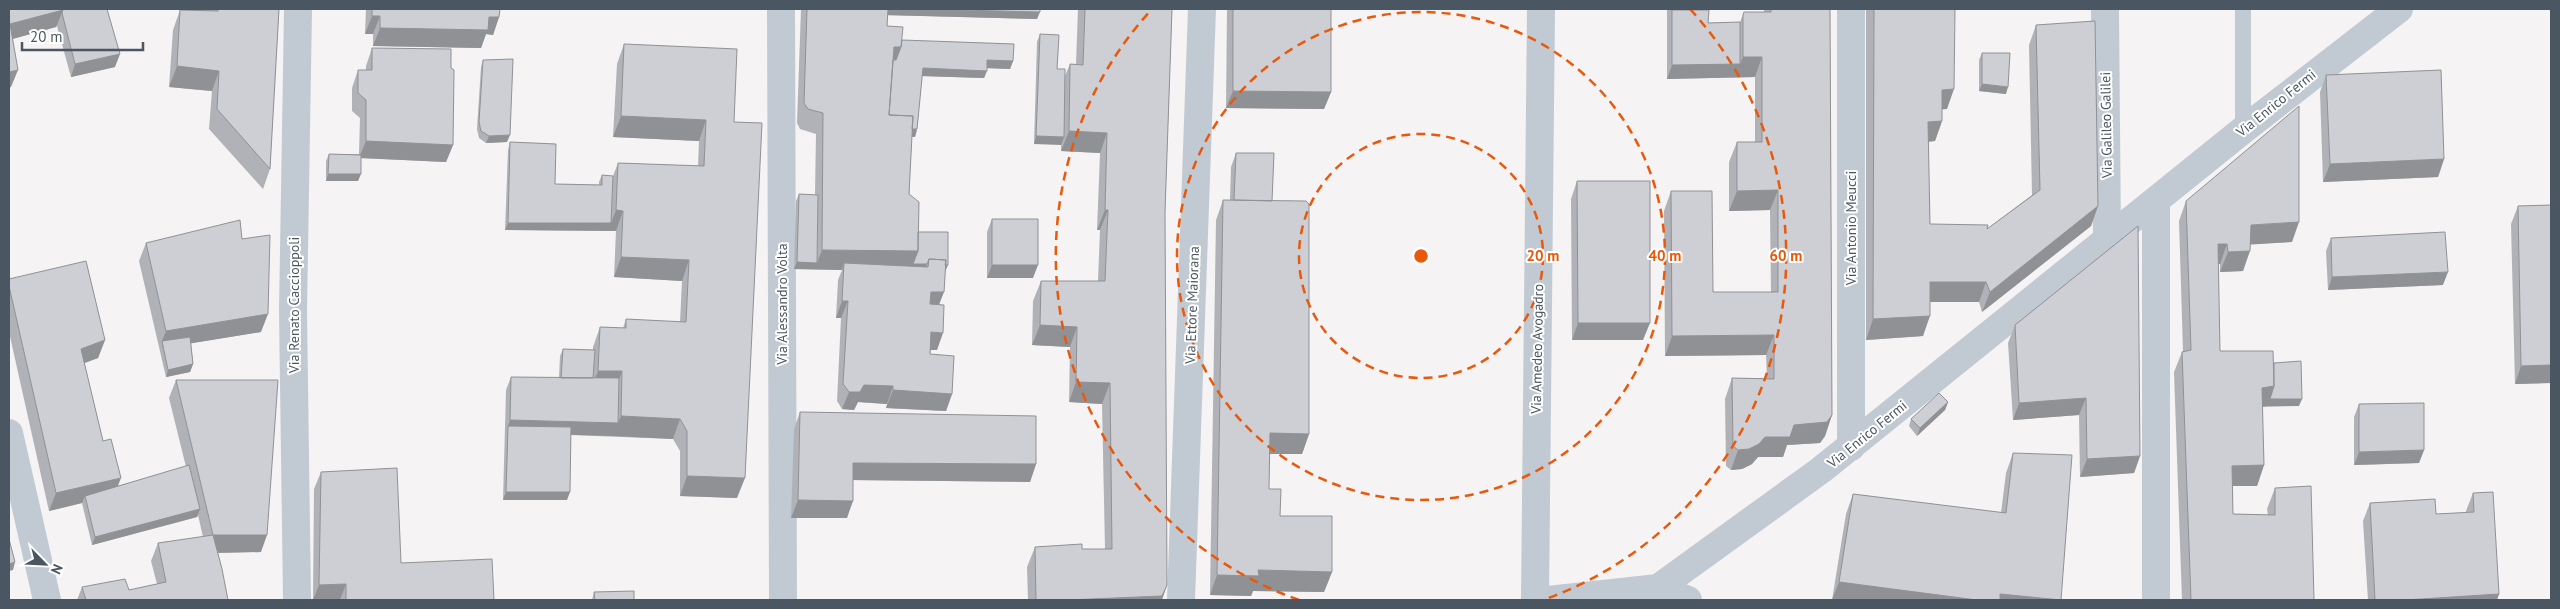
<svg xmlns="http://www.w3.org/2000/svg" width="2560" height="609" font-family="'PT Sans',sans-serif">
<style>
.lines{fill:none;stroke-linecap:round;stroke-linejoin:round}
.lane{stroke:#c1cad2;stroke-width:16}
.street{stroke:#c1cad2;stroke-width:28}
.wall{fill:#b0b2b7}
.shaded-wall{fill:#909195}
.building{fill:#cdcfd5;stroke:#909195}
.ring{fill:none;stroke:#e8590c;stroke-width:2.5;stroke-dasharray:9 6}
.labels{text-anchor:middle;stroke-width:4;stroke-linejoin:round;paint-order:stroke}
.street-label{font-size:14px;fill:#4a5661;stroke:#fff}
.centre{fill:#e8590c;stroke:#fff;stroke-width:2.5}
.ring-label{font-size:15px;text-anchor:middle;font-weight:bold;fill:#e8590c;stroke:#fff;stroke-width:4;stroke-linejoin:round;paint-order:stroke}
</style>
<rect width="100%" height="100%" fill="#f5f3f3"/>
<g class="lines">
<!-- lane -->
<path class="lane" d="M2243 9V130"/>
<!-- street -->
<path class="street" d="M781 9 783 600
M1851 9V447
M2105 9 2107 241
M2156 201V600
M9 433 47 600
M1658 588 1688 600
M297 600 293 311 298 9
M1181 600 1202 9
M1535 600 1541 9
M1548 600 1658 588 1821 470 2243 130 2399 9"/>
</g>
<!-- wall -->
<path class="wall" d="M9 9H107L115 67 71 77 57 26 56 27 12 39 11 87Z
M211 9H279L270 169 263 189 209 129 212 91 169 87 173 30 180 10H211Z
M366 9H500L499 17 493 35 486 34 481 48 373 46V34H365Z
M801 9H1040L1037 19 888 15 887 26 902 40 1013 61 1010 69 987 68 984 78 922 76 917 129 915 137 912 136 909 194 918 232 945 272 939 305 937 350H931L930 354 952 394 946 411 886 408 887 404 858 402 854 410 842 409 837 401 841 318H836L838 280 842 270 794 269 796 201 799 194 815 195 816 134 800 129 797 123Z
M1078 9H1172L1165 212 1162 600H1028L1027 567 1035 547 1082 549H1105L1102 404 1069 402 1070 347 1032 345 1033 301 1041 281H1098L1100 230H1097L1100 153 1061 151V144H1034L1037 42 1040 34 1057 69 1065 76 1070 64H1076Z
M1227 9H1331V92L1324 109 1226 108Z
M1667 9H1709L1708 23 1740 22 1744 12H1764V9H1830L1832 415 1825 436 1820 443 1787 445 1783 457H1758L1752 464 1742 469 1731 470 1726 466 1725 399 1732 378H1767L1766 355 1665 356 1664 211 1671 191 1713 292H1771L1770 210 1729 211V162L1737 142H1755V77L1667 79Z
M1866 9H1955L1947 109H1942V121L1935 141 1928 142 1930 224 1987 229 2032 195 2029 45 2036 25 2098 206 2091 226 1982 312 1979 302H1930L1923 336 1866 340Z
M624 44 734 122 737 498 680 496V451L673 439 571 435 567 500H503L506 390 511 377 559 378 560 356 563 349 593 350V347L600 327 623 328 626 319 680 322 682 281 614 277 616 231 505 230 508 150 510 142 555 184 599 185V182L602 175 613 176 618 163 698 166 699 141 613 137 617 64Z
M372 48 451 68 453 145 446 162 361 158 358 181H326V161L329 154H359L360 118 352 111V88L358 70H366V66Z
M1982 53 2006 94 1979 91V60Z
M483 60 507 142 486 143 479 138 477 129 481 67Z
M2326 75 2444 159 2438 177 2323 182 2320 92Z
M1236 153 1272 201 1309 434 1302 454H1269V489L1280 516 1332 572 1324 592 1253 591 1251 596 1210 595 1216 220 1223 200H1230L1231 167Z
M1577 181 1643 340H1572L1571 199Z
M2186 201 2292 242 2250 244 2243 271 2220 272V264H2218L2220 351 2274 363 2299 406 2262 407 2264 465 2257 486H2233V514L2268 515 2267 509 2275 488 2314 600H2182L2174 372 2182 352 2183 351 2179 221Z
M2551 205V383L2515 384 2511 224 2518 206Z
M992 219 1033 278H987V232Z
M2138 226 2140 456 2134 473 2080 477 2079 415 2013 420 2008 343 2015 325Z
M2331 238 2443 285 2328 290 2326 251Z
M242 239 261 332 191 343 193 364 190 372 166 377 139 261 146 243Z
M9 279 105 340 98 358 84 363 103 441 118 486 186 467 169 398 176 380 261 552 218 553 228 600H77L82 587 129 590 157 584 151 561 158 543 203 537 198 515 197 517 92 545 82 503 49 511 9 332Z
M1948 402 1945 410 1917 436 1909 426 1911 419Z
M2359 404 2424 450 2419 463 2354 465V417Z
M800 412 1036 464 1030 482 853 480 847 518H791L794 429Z
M2013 453 2061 600H1832L1846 514 1853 494 2001 513 2006 473Z
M321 472 401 563 494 600H313L314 489Z
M2473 493 2499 594 2497 600H2368L2363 521 2370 503 2436 514 2466 513V511Z
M594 592 634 600H592Z"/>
<!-- shaded-wall -->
<path class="shaded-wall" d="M884 9H919L1040 12 1037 19 881 15Z
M1672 9H1709L1704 23 1672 10Z
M63 10 56 27 9 40 10 24Z
M372 16H380L373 34H365Z
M489 17H499L493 35 486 34 481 48 373 46 380 28Z
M894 47H901L894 67H888Z
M120 54 115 67 71 77 75 64Z
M1743 57H1762L1755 77 1667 79 1672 65 1740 64Z
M987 60 1013 61 1010 69 984 68Z
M177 66 219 71 212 91 169 87Z
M923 68 987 71 984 78 920 76Z
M18 70 11 87 9 88V72Z
M1982 84 2008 87 2006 94 1979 91Z
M1954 89 1947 109 1935 110 1942 90Z
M1233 91 1331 92 1324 109 1226 108Z
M621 116 706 120 699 141 613 137Z
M1942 121 1935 141 1921 142 1928 122Z
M884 128 917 129 915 137 881 135Z
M1069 131 1107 133 1100 153 1061 151Z
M510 135 507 142 486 143 489 136Z
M1036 136 1064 137 1061 145 1034 144Z
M366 141 453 145 446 162 359 158Z
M2444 159 2438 177 2323 182 2330 164Z
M328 174H361L358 181H326Z
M1778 190 1770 210 1729 211 1737 191Z
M2098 206 2091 226 1982 312 1990 292Z
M616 210 623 211 616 231 505 230 508 223H611Z
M1105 210H1108L1100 230H1097Z
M2299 222 2292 242 2243 245 2251 225Z
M2218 244H2227L2220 264H2210Z
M822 250 918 251 927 264 924 272 844 263 842 270 794 269 797 262 817 263Z
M2250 251 2243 271 2220 272 2228 252Z
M621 257 689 260 682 281 614 277Z
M948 265 945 272H927L928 267Z
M992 265H1038L1033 278H987Z
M2448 272 2443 285 2328 290 2332 277Z
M1930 282H1986L1979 302H1922Z
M931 292H944L937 310 924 309Z
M842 301H848L841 318H836Z
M268 314 261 332 163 348 162 341 166 331Z
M1930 316 1923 336 1866 340 1873 319Z
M1578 323H1650L1643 340H1572Z
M1040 325 1077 327 1070 347 1032 345Z
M931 332 943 333 937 350H925Z
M1774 335 1766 355 1665 356 1672 336Z
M105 340 98 358 74 367 81 349Z
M193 364 190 372 166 377 168 370Z
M2551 365V383L2515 384 2521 366Z
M598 371H622L615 392 593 384Z
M1076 382 1110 383 1102 404 1069 402Z
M864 385 893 386 887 404 858 402 854 410 842 409 849 392Z
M2274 386 2302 399 2299 406H2267L2254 408 2262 388Z
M893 390 952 394 946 411 886 408Z
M2086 398 2079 415 2013 420 2019 403Z
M1948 402 1945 410 1917 436 1920 428Z
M1832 415 1825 436 1820 443 1787 445 1783 457H1758L1752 464 1742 469 1731 470 1738 450 1794 425Z
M621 416 680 419 673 439 613 436 508 433V426L510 420 618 423Z
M1270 433 1309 434 1302 454H1262Z
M2424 450 2419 463 2354 465 2359 452Z
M2140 456 2134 473 2080 477 2087 459Z
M853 463 1036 464 1030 482 847 480Z
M2264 465 2257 486H2225L2232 466Z
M687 476 745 478 737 498 680 496Z
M121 478 114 496H85L82 503 49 511 56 493Z
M506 492H570L567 500H503Z
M798 500 853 501 847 518H791Z
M200 509 197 517 92 545 95 537Z
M213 535H267L261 552 207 553Z
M15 562 13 570 9 571V564Z
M1258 570 1332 572 1324 592 1253 591 1251 596 1210 595 1217 575Z
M1839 582 1977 600H1832Z
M346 584 340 600H313L319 585Z
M1167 585 1162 600H1067Z
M2000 594 2061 600H1998Z
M2499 594 2497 600H2405Z"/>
<!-- building -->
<path class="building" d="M9 9H63V10L10 24 18 70 9 72Z
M63 9H107L120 54 75 64 62 13Z
M218 9H279L270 169 217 109 219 71 177 66 180 10 218 11Z
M372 9H500L499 17H489L488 30 380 28V16H372Z
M807 9H888L887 26 903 27 901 47H894L889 115 913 116 909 194 919 202 918 251 822 250 823 113 808 109 804 103Z
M919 9H1040V12Z
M1085 9H1172L1165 212 1167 585 1162 596 1067 600H1036L1035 547 1082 544V549H1112L1110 383 1076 382 1077 327 1040 325 1041 281H1105L1108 210H1105L1107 133 1069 131 1070 64 1083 65Z
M1233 9H1331V92L1233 91Z
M1771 9H1830L1832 415 1827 422 1794 425 1790 437H1765L1759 444 1749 449 1738 450 1733 446 1732 378 1774 379V335L1672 336 1671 191H1712L1713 292H1778V190L1737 191V142H1762V57H1743V15L1744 12H1771Z
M1874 9H1955L1954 89 1942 90V121L1928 122 1930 224 1988 225 1987 229 2040 190 2036 25 2095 21 2098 206 1990 292 1986 282H1930V316L1873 319Z
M1672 10H1709L1708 23 1740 22V64L1672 65Z
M1040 34 1059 35 1057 69H1065L1064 137 1036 136Z
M902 40 1014 44 1013 61 987 60V71L923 68 917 129H912L913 116 889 115 893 60H896L901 47Z
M624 44 737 49 734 122 762 123 745 478 687 476V431L680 419 621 416 622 371H598L600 327 626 328V319L686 322 689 260 621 257 623 211 616 210 618 163 704 166 706 120 621 116Z
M372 48 451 49V68L454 70 453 145 366 141V100L358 93V70H372Z
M1982 53H2010L2008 87 1982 84Z
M513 59 510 135 489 136 481 131 479 122 483 60Z
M2441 70 2444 159 2330 164 2326 75Z
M2299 106V222L2251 225 2250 251 2228 252 2227 244H2218L2220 351H2273L2274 386 2262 388 2264 465 2232 466 2233 514 2275 515V488L2311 486 2314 600H2191L2182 352 2191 350 2186 201Z
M510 142 556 144 555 184 602 185V175L613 176 611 223H508Z
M1236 153H1274L1272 201 1234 200Z
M329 154 361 155V174H328Z
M1577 181H1650V323H1578Z
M799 194 818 195 817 263 797 262Z
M1223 200 1306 201 1309 204V434L1270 433 1269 489H1281L1280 516H1332V572L1258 570 1259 576 1217 575Z
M2551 205V365L2521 366 2518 206Z
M992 219H1038V265H992Z
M240 220 242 239 270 235 268 314 166 331 146 243Z
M2138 226 2140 456 2087 459 2086 398 2019 403 2015 325Z
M918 232H948V265H945L946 260 929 259 927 264H913L918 251Z
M2445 232 2448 272 2332 277 2331 238Z
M929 259 946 260 944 292H931L930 304 944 305 943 333 931 332 930 354 954 356 952 394 893 390V386L864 385 860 392H849L843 384 848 301H842L844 263 928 267Z
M86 261 105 340 81 349 103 441 111 439 121 478 56 493 9 286V279Z
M190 337 193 364 168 370 162 341Z
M563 349 595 350 593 378H561Z
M2301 361 2302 399H2270L2274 386V363Z
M511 377 619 378 618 423 510 420Z
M176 380H278L267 535H213Z
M1939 393 1948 402 1920 428 1911 419Z
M2424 403V450L2359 452V404Z
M800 412 1036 416V464L853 463V501L798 500Z
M508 426 571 427 570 492H506Z
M2013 453 2072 455 2061 600 2000 594V600H1977L1839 582 1853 494 2006 513Z
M189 465 200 509 95 537 85 496Z
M397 468 401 563 492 559 494 600H346V584L319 585 321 472Z
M2493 492 2499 594 2405 600H2375L2370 503 2435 499 2436 514 2474 512 2473 493Z
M213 535 222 569 228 600H86L82 587 125 579 129 590 166 582 158 543Z
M9 539 15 562 9 564Z
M634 591V600H595L594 592Z"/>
<!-- distance rings -->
<g class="ring">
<circle cx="1421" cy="256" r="122"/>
<circle cx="1421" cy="256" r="244"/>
<path d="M1299 600A365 365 0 0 1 1152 9M1690 9A365 365 0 0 1 1543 600"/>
</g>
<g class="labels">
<!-- street labels -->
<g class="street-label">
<text transform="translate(2276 103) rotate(-39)" y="5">Via Enrico Fermi</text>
<text transform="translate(2106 125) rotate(-91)" y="5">Via Galileo Galilei</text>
<text transform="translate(1851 228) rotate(-90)" y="5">Via Antonio Meucci</text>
<text transform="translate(782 304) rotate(-90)" y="5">Via Alessandro Volta</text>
<text transform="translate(294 305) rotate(-90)" y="5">Via Renato Caccioppoli</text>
<text transform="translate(1192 305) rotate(-88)" y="5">Via Ettore Maiorana</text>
<text transform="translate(1537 349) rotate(-89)" y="5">Via Amedeo Avogadro</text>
<text transform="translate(1867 434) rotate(-39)" y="5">Via Enrico Fermi</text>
</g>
</g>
<circle cx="1421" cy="256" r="8" class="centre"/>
<g class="ring-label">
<text x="1543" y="261">20 m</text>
<text x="1665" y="261">40 m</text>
<text x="1786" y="261">60 m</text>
</g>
<!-- border -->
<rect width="2560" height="609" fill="none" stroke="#4a5661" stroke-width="20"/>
<!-- north arrow -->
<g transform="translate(45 564) rotate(114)" stroke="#ffffff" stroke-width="4" paint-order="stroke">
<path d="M0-4L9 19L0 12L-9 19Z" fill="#4a5661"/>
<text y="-8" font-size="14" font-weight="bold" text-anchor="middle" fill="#4a5661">N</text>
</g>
<!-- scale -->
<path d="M22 42v8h121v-8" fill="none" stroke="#4a5661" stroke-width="2.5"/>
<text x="30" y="42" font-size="15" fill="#4a5661" stroke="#ffffff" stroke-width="4" paint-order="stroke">20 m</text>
</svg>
